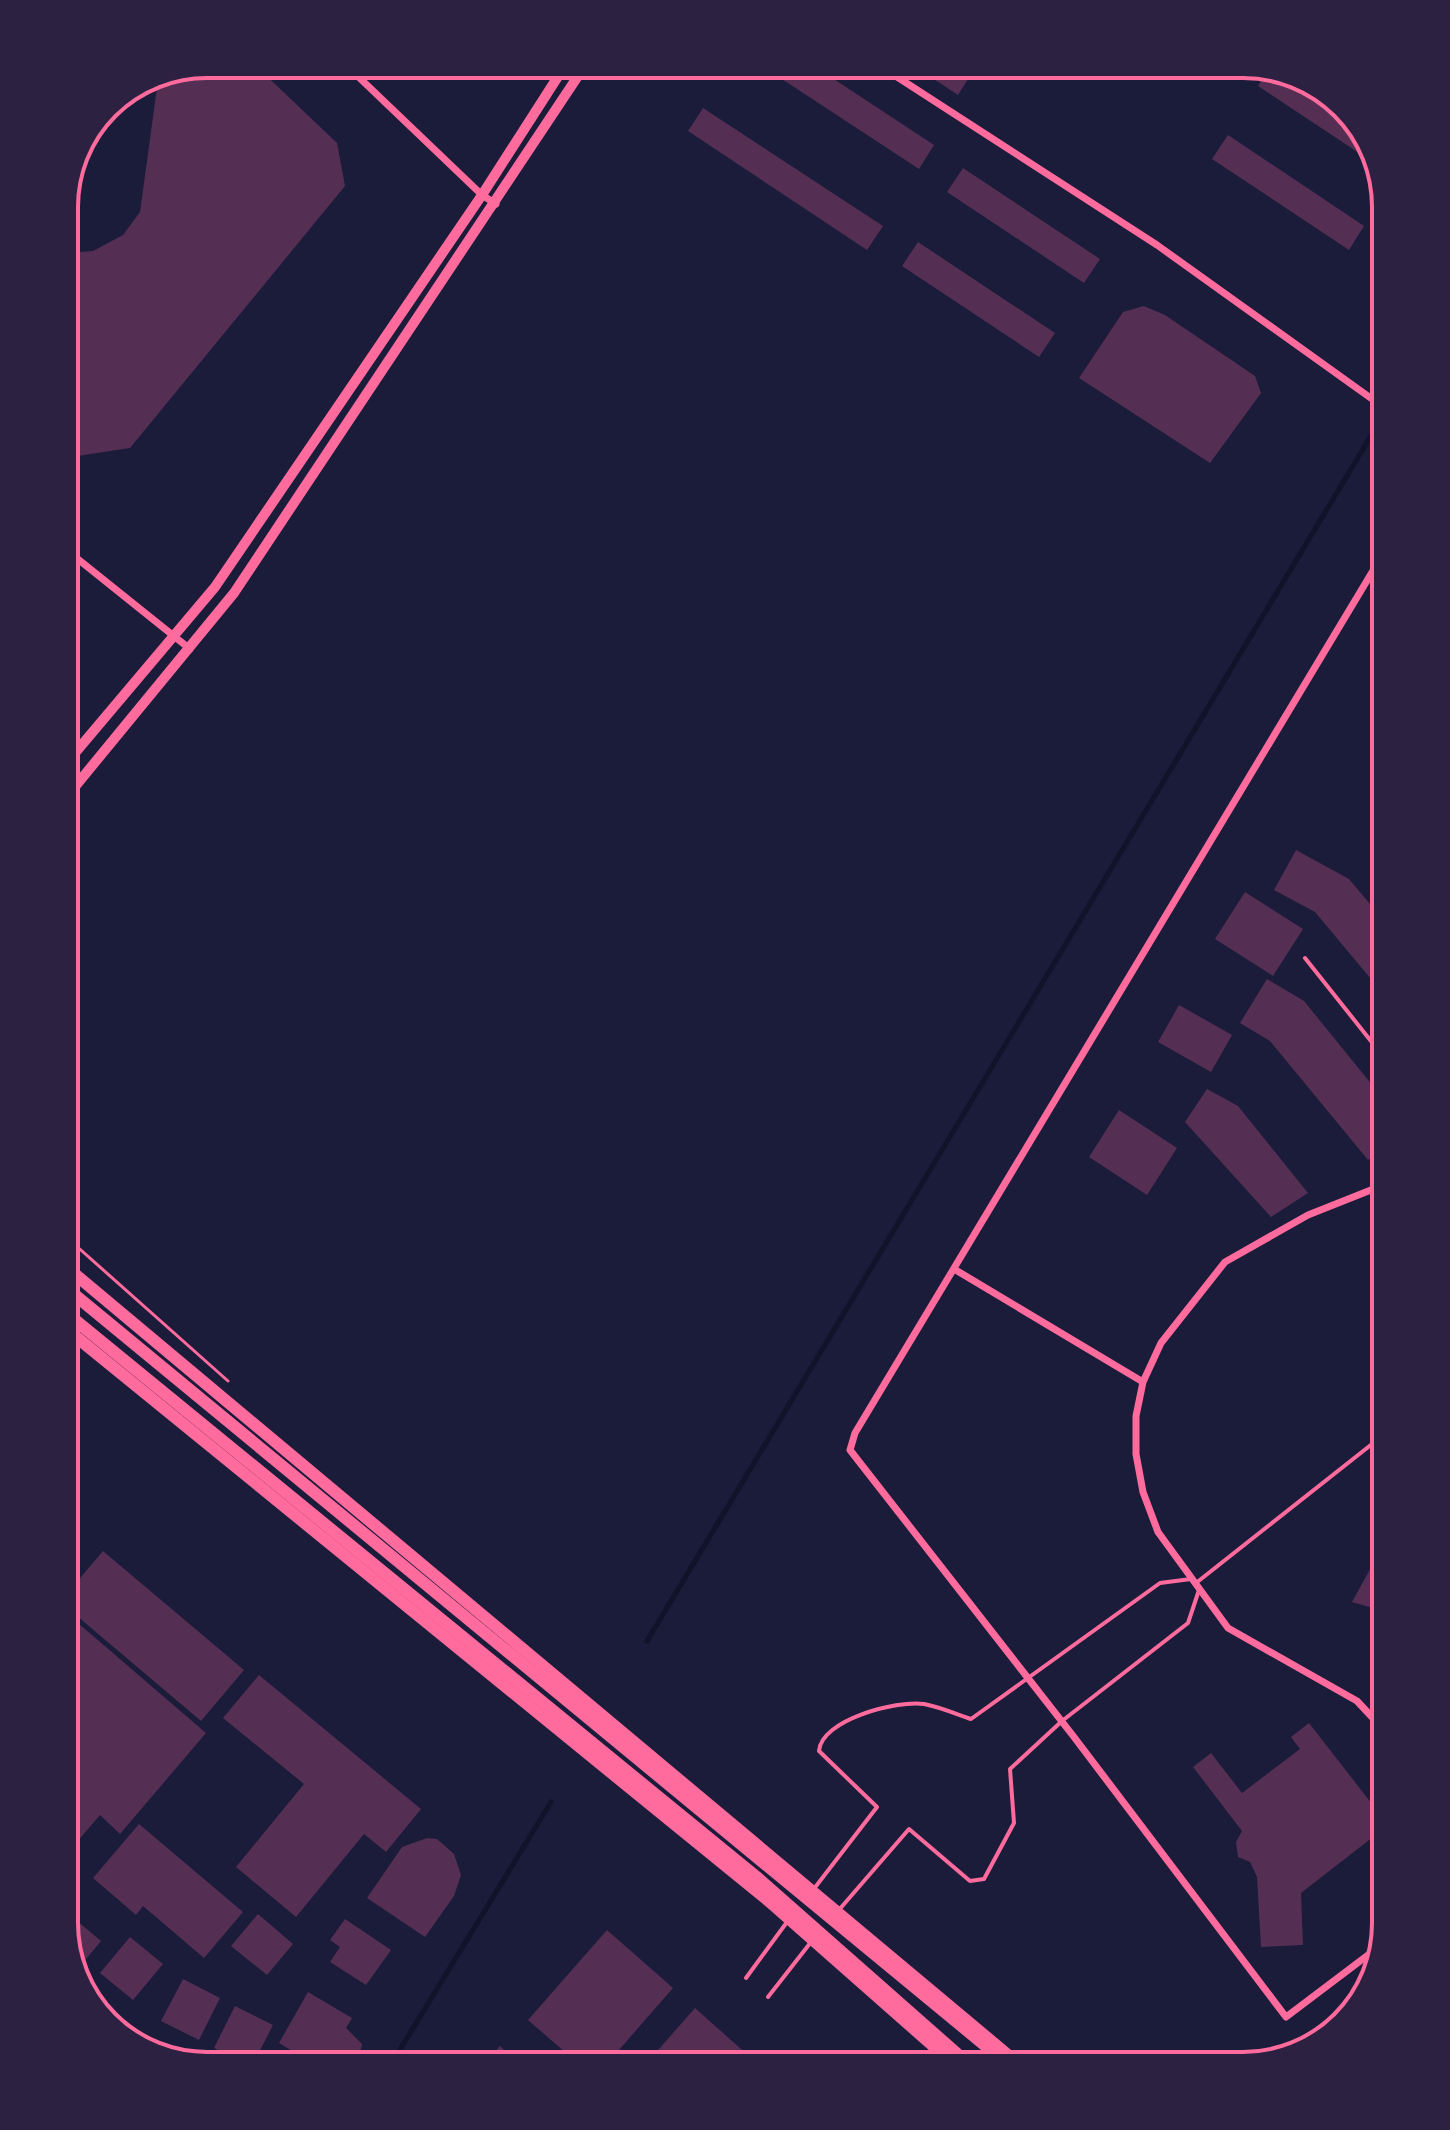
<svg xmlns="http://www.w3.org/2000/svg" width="1450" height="2130" font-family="'Zilla Slab',serif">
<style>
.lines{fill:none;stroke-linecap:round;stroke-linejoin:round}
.stream{stroke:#12122b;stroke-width:5}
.building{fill:#542f53}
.path{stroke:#ff6b9d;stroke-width:3}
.service{stroke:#ff6b9d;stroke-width:4}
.minor{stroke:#ff6b9d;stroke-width:7}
.secondary{stroke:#ff6b9d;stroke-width:10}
.primary{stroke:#ff6b9d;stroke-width:12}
.trunk{stroke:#ff6b9d;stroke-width:12}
.rim{fill:none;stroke:#ff6b9d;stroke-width:4}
</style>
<rect width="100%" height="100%" fill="#1b1b3a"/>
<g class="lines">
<!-- stream -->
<path class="stream" d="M647 1641 1386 411
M1342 2017 1354 2007
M390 2066 551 1802"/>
</g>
<!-- building -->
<path class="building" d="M207 64H254L337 143 345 186 130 448 64 458V253L93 251 123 235 140 212 159 73Z
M759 64H811L934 145 919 169Z
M911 64H963L973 71 958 95Z
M1268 70 1304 82 1337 104 1367 136 1374 163 1258 86Z
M703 108 883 226 867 250 688 131Z
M1228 135 1364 226 1349 250 1212 159Z
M963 168 1100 259 1084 283 947 192Z
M918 242 1055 333 1039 357 902 266Z
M1144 306 1165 315 1255 376 1261 393 1210 463 1079 378 1123 312Z
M1296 850 1349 879 1386 923V997L1315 912 1274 890Z
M1245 892 1303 929 1273 976 1215 939Z
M1267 979 1304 1001 1386 1102V1145L1368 1160 1270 1041 1240 1023Z
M1179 1005 1232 1035 1211 1072 1158 1042Z
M1207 1089 1238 1106 1308 1193 1271 1217 1185 1122Z
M1119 1110 1177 1148 1147 1195 1089 1157Z
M1386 1540V1612L1352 1602Z
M103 1551 244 1670 201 1721 64 1605V1597Z
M64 1611 206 1733 120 1834 100 1815 64 1857Z
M259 1675 421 1809 386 1852 364 1834 296 1917 236 1867 304 1784 223 1718Z
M1309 1723 1386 1822V1854L1373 1837 1301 1893 1303 1945 1261 1947 1257 1877 1250 1862 1238 1857 1236 1842 1242 1831 1193 1767 1211 1753 1242 1793 1300 1749 1291 1737Z
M139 1824 243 1912 204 1958 143 1906 136 1915 93 1878Z
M427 1838 437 1839 454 1854 461 1875 454 1896 425 1937 367 1898 402 1847Z
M69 1914 101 1941 77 1970 64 1923Z
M258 1914 293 1944 267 1975 231 1946Z
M345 1919 391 1950 366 1985 330 1962 340 1947 330 1940Z
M607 1930 673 1988 605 2066H581L528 2020Z
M130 1937 163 1964 133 2000 100 1973Z
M183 1979 220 1998 199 2040 161 2021Z
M308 1992 352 2018 346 2028 362 2044 358 2066H306L304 2058 279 2043Z
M235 2006 273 2025 252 2066 214 2048Z
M695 2008 760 2066H644Z
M500 2046 521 2066H483Z"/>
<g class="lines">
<!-- path -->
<path class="path" d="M64 1235 228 1381"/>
<!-- service -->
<path class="service" d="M1305 958 1386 1060
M1386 1415C1374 1382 1367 1347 1386 1314
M1196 1583 1386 1433
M813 1890 877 1807 819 1751C821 1720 896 1700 924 1704 940 1707 956 1714 971 1719L1160 1583 1191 1579
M838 1911 909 1829 970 1881 984 1879 1014 1823 1010 1769 1062 1721 1188 1623 1199 1590
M746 1978 787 1922
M768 1997 811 1942"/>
<!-- minor -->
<path class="minor" d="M345 64 482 195 496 204
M877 64 1157 245 1386 409
M64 548 190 649
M954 1269 1143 1382
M1386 1732 1357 1701 1228 1628 1158 1532 1143 1492 1136 1454V1416L1143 1382 1161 1343 1225 1262 1308 1215 1386 1184
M1380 1946 1286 2017 1074 1737 850 1450 855 1433 1386 549"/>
<!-- secondary -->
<path class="secondary" d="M64 766 215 587 482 195 566 64
M64 800 234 593 586 64"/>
<!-- primary -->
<path class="primary" d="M64 1265 1021 2066
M64 1327 770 1902 956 2066"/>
<!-- trunk -->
<path class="trunk" d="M64 1286 1010 2066
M64 1311 759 1879 971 2066"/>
</g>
<!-- crop -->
<path d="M0 0H1450V2130H0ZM207 78H1243A129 129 0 0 1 1372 207V1923A129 129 0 0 1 1243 2052H207A129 129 0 0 1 78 1923V207A129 129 0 0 1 207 78Z" fill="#2d2142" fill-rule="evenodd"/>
<path class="rim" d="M207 78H1243A129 129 0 0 1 1372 207V1923A129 129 0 0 1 1243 2052H207A129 129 0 0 1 78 1923V207A129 129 0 0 1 207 78Z"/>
</svg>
